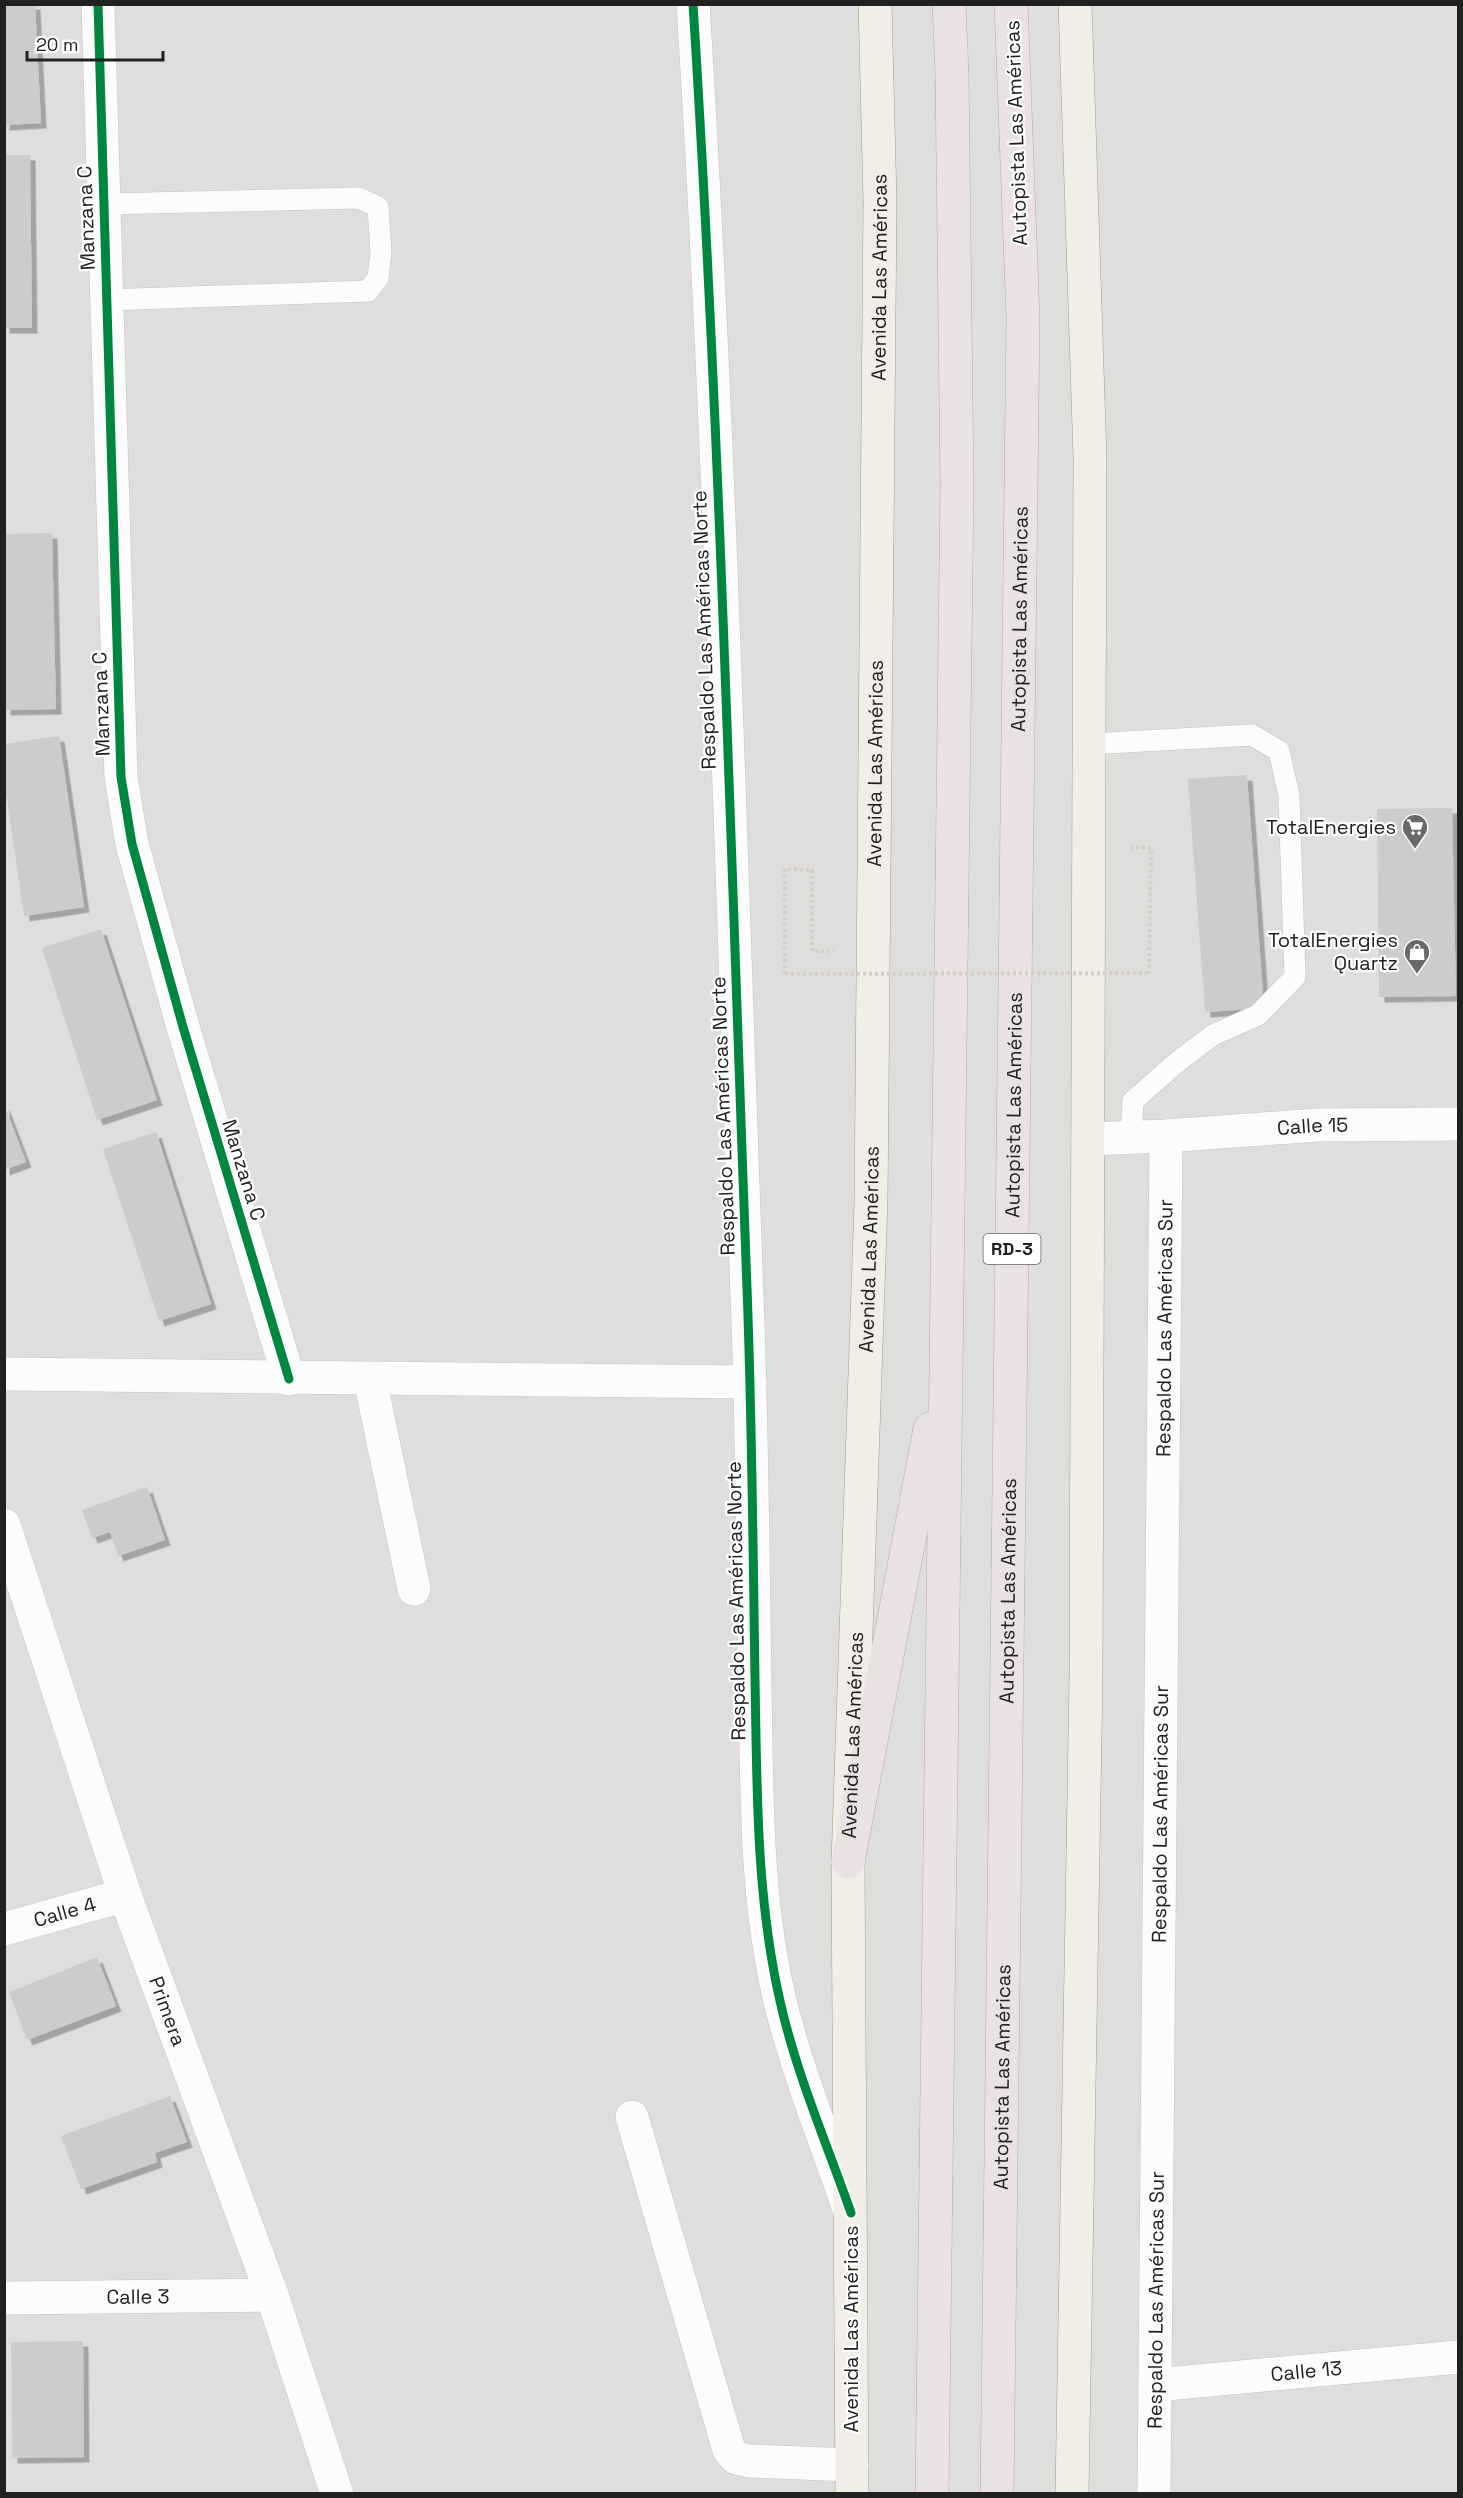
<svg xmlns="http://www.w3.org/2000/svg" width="1463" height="2498" font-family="'Space Grotesk',sans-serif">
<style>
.residential{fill:#dededc}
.building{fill:#ceccca;filter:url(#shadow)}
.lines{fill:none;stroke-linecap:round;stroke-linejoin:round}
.service-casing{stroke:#c5c4c3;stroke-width:22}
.minor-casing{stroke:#c5c4c3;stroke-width:34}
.primary-casing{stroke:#a39d8a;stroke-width:34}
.motorway-casing{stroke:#c0a6ab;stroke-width:34}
.path{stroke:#d6cdca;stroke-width:4;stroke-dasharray:3 3;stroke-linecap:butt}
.service{stroke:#fdfcfc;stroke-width:21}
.minor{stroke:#fdfcfc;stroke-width:33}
.primary{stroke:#f1eee8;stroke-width:33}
.motorway{stroke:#eae2e2;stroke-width:33}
.path-bridge{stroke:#d6cdca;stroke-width:4;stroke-dasharray:3 3;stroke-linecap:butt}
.cycleway-casing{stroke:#fff;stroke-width:13}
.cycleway{stroke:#00873e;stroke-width:9}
.labels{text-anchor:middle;stroke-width:4.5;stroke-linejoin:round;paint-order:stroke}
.shield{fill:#fff;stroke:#646464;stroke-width:1.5}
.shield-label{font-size:18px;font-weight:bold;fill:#212121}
.street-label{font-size:20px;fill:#212121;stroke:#fff}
.poi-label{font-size:20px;fill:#212121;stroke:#fff;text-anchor:end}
</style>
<defs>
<filter id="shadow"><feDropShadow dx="5.5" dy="5.5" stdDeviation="0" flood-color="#0004"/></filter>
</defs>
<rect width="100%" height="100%" fill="#efeeeb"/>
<!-- residential -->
<path class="residential" d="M5 5H1458V2493H5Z"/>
<!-- building -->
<path class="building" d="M4 4H35L41 123 4 125Z
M4 155H30L32 328H4Z
M52 533 56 709 5 710 4 534Z
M59 736 84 907 24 916 4 779V744Z
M1247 775 1264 1008 1205 1012 1188 779Z
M1452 808 1456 996 1379 997 1377 809Z
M101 929 157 1100 97 1120 42 948Z
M4 1104 26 1162 4 1170Z
M156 1132 211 1304 159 1321 103 1149Z
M147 1487 165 1540 118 1556 110 1532 92 1538 82 1510Z
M97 1957 116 2006 27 2040 9 1992Z
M170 2096 187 2142 155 2153 157 2162 81 2189 61 2136Z
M83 2341 84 2457 12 2458 11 2342Z"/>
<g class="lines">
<!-- service casing -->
<g class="service-casing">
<path id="service" d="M104 204 359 198 378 207 381 252 378 278 368 291 106 300
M1089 744 1252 735 1279 751 1289 796 1295 977 1258 1015 1213 1035 1176 1063 1133 1101 1131 1137"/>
</g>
<!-- minor casing -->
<g class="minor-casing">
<g id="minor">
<path d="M98 4 121 777 132 844 183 1027 289 1379"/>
<path d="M693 4C720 434 731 865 747 1295 752 1424 753 1554 755 1684 757 1791 755 1901 781 2005 798 2073 825 2140 848 2206"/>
<path id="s1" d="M1088 1139 1166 1136 1318 1125 1458 1124"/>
<path d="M4 1374 750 1382"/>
<path d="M370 1379 414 1589"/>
<path id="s2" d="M4 1525 125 1895 272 2295 337 2494"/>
<path id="s3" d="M4 1929 125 1895"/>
<path d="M632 2117 729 2450 736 2458 749 2461 852 2465"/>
<path id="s4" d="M4 2298 272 2295"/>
<path id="s5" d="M1155 2385 1458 2357"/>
<path id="s6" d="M1154 2494 1166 1136"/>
</g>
</g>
<!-- primary casing -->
<g class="primary-casing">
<g id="primary">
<path id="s7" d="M852 2494 848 1862 871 1202 880 202 875 4"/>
<path d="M1072 2494 1086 1678 1090 457 1075 4"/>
</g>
</g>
<!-- motorway casing -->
<g class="motorway-casing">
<g id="motorway">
<path d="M848 1862 930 1429"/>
<path d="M932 2494 957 485 952 74 949 4"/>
<path id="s8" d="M997 2494 1023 318 1011 4"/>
</g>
</g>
<!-- path -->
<path class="path" d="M1130 847 1151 848 1149 973
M785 974V869L812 870V951H834"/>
<!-- service -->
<use href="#service" class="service"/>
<!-- minor -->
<use href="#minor" class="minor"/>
<!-- primary -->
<use href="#primary" class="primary"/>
<!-- motorway -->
<use href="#motorway" class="motorway"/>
<!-- path-bridge -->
<path class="path-bridge" d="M785 974 1149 973"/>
<!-- cycleway casing -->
<g class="cycleway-casing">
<path id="cycleway" d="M98 4 121 777 132 844 183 1027 289 1379
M693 4C720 432 731 860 747 1288 752 1418 753 1549 755 1679 757 1787 756 1896 780 2001 796 2073 827 2144 851 2213"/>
</g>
<!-- cycleway -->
<use href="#cycleway" class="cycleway"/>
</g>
<!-- icons -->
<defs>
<g id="supermarket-pin" transform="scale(1.35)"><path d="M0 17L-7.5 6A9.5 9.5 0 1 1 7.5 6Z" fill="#696968" stroke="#fff"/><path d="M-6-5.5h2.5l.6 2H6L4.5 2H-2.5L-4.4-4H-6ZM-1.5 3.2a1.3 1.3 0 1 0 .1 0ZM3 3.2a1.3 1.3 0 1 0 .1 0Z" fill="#fff"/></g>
<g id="shop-pin" transform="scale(1.35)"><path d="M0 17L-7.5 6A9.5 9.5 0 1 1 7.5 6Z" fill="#696968" stroke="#fff"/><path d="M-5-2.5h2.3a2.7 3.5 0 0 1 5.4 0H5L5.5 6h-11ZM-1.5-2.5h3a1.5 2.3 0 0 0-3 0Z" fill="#fff"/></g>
</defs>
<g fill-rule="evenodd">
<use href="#supermarket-pin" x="1415" y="827"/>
<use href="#shop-pin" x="1417" y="952"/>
</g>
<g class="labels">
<!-- shield labels -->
<rect class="shield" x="983.5" y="1234" width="57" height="30" rx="4.5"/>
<g class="shield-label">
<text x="1012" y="1255">RD-3</text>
</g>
<!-- street labels -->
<g class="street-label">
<text transform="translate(1016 133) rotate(-92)" y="7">Autopista Las Américas</text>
<text transform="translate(86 218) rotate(-92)" y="7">Manzana C</text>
<text dy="7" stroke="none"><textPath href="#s7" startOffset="2217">Avenida Las Américas</textPath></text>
<text dy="7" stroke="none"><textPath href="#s8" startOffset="1875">Autopista Las Américas</textPath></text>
<text transform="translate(704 630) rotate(-92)" y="7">Respaldo Las Américas Norte</text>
<text transform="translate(101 704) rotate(-92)" y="7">Manzana C</text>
<text dy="7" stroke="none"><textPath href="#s7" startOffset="1731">Avenida Las Américas</textPath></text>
<text dy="7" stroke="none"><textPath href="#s8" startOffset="1389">Autopista Las Américas</textPath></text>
<text transform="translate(723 1116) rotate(-92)" y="7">Respaldo Las Américas Norte</text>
<text dy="7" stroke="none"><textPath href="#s1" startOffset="225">Calle 15</textPath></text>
<text transform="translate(244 1170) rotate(73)" y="7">Manzana C</text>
<text dy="7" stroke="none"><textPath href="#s7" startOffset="1245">Avenida Las Américas</textPath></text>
<text dy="7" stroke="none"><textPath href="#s6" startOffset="1166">Respaldo Las Américas Sur</textPath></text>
<text dy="7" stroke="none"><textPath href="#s8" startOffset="903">Autopista Las Américas</textPath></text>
<text transform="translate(736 1601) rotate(-91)" y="7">Respaldo Las Américas Norte</text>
<text dy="7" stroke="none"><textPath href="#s7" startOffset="759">Avenida Las Américas</textPath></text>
<text dy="7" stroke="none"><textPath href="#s6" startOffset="680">Respaldo Las Américas Sur</textPath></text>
<text dy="7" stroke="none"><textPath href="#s3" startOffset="63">Calle 4</textPath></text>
<text dy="7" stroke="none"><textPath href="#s2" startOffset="513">Primera</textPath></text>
<text dy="7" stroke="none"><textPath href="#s8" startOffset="417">Autopista Las Américas</textPath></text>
<text dy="7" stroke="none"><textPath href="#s4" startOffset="134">Calle 3</textPath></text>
<text dy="7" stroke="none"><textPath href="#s6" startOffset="194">Respaldo Las Américas Sur</textPath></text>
<text transform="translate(851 2329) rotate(-90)" y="7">Avenida Las Américas</text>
<text dy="7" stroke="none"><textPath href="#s5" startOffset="152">Calle 13</textPath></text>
</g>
<!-- poi labels -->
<g class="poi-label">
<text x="1396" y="834">TotalEnergies</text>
<text x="1398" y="947">TotalEnergies<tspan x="1398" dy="23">Quartz</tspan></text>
</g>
</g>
<!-- border -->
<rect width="1463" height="2498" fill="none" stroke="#212121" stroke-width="12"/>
<!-- scale -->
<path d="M27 51v9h136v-9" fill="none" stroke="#212121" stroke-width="3"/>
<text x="36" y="51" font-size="18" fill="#212121" stroke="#ffffff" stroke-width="4.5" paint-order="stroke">20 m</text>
</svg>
